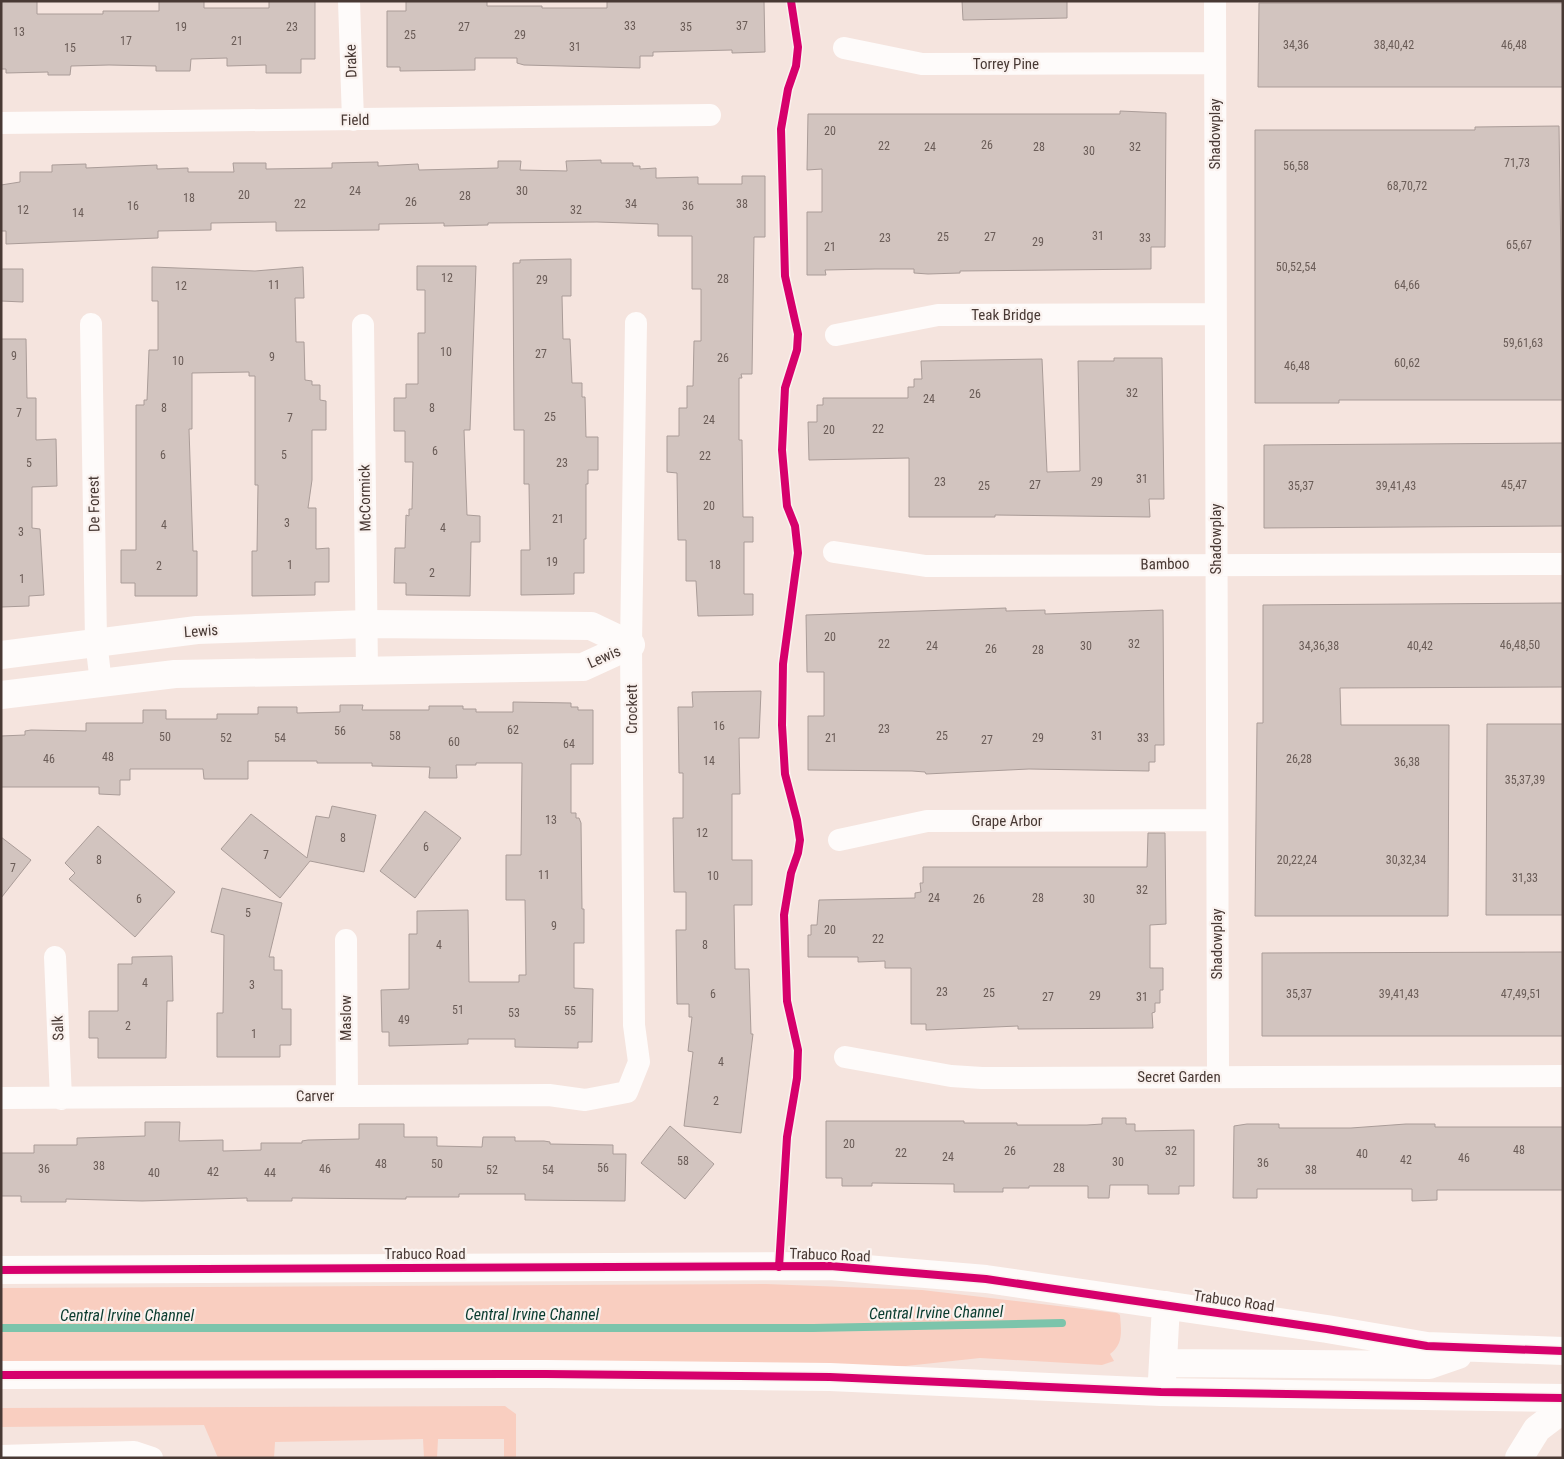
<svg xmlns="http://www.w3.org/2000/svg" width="1564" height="1459" font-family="'Roboto Condensed',sans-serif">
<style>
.green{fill:#f9cec0}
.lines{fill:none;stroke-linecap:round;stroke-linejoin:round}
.stream{stroke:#7cc4ab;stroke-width:8}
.building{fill:#d2c4bf;stroke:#aa9c98}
.street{stroke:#fefbfa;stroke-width:22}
.secondary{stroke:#fefbfa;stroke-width:28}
.cycleway-casing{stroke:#faf2ef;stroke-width:11}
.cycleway{stroke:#d6006c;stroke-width:8}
.labels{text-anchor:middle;stroke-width:4.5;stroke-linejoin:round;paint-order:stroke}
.number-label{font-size:12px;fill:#6a5c57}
.street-label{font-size:15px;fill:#483934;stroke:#faf2ef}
.water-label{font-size:16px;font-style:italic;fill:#093b2e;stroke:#faf2ef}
</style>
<rect width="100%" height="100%" fill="#f5e4de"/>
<!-- green -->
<path class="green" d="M766 1284 922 1290 1117 1313 1120 1315C1121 1330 1124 1344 1110 1354L1114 1361 1102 1365 980 1358 906 1366 536 1363 1 1366V1288Z
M505 1406 516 1414V1458H504V1439H438L437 1458H424L423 1439 275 1442 274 1458H218L204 1425 1 1427V1408Z"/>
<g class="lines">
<!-- stream -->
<path class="stream" d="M1 1328H813L1062 1323"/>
</g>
<!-- building -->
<path class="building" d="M1 1H37V14H103V11H159V1H204V8H269V1H315V59H301V73H266V65L227 66V58L191 59 190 71H156V66L109 65 71 66 70 75H48V72L6 73V69H1Z
M406 1H487V6H542V8H607V1H764L765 52 732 53V50L653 52V56H640V68L524 65 517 63V58H475V70L400 71V67H387V11H406Z
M962 1H1067V18L963 20Z
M1259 3H1563V87H1258Z
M1120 111 1166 113 1165 247H1151V269L960 271V273L928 274 914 273V269H875L825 270 826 275H807V212H822V169L807 170 808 114H1120Z
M1559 126 1563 400H1339V403H1255V130H1475V127Z
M601 160V163H633V166H640V169L656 168V178L698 177V184H742V176H765V237H754L752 374H741L742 378H739V440H742L743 517H753V542H744V594H753V615L698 616 696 581H686V540H678L677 473 667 472V436H679V408H687V386H693L694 341H701V289H692V236H658V224L597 222 488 223V225L444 226V223L379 224V230L276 231V222L211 223V230L158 231V238L6 244V231H1V185L20 182V172H52V165L86 164V168L157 165V169L188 168V172H234L233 163H266V169L332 168V163L378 162V166L418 164 419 170 498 168V161H521L520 170 567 171 566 161Z
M571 259V296H562L563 339H570L572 383H582V397H585L586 437H598V470H588V484H586V539H584V573H574V594L521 595V550H530L529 484H524V430H514L513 263H520V260Z
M417 266H476L470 430H464L467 515 480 516V542H471L470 596 406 595V583H394L395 548H405L406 515 409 516V509H412L413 462H405V431H394V398H406V384H418V333H425V290H417Z
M152 267 255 271 303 267 304 298H295L296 342H304L305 380 312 381V385H320V400L326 401V430H312V480L308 508H316V549L329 548V582H315V595L252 596V551H257L258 485H255V376H249V372L192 373V429H189L193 551H197V596H135V583H121V550H136V405H144V400H147L149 350H158V301H152Z
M1 269H23V302L1 301Z
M1 339H26L27 398H36V440L56 439 57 486 32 487V528L40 529 44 595 29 596V606L1 607Z
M1114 358H1162L1164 499H1149L1150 517 995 515V517H909V458L809 460 808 422H817V405H823V398H908V387H914V379H922L921 361 1042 359 1047 472 1080 471 1078 361H1114Z
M1563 443V526L1264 528V445Z
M1563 603V687L1340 688 1341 725H1449L1448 916H1255L1257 723H1263V605Z
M1006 608V611L1045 610V614L1163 610 1164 745H1155V762H1149V771L1029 769 926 774 925 772 912 771 808 770V716H824V672H807L806 615Z
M761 691 759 738H739L740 794H732V860H752V905H734L735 969H749L751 1034H753L741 1133 684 1126 693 1052 688 1051 692 1017H689V1004H677L676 930H686V892H674L673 818H683V773H679L678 707H693L692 692Z
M513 702 571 703V707H578V710H593V764H571V813H576V818H579L581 823 582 909H584V943H574V988L593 989 592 1042H578V1048L515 1047V1039H468V1044L389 1046V1032H382L381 990 409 989V934H417V911L468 910 469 982H519V975H526L525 900H506V855H521L522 763H476V765H456L457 778H429L430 767 372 766V763H317V761H248V779H204L203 769H130V780H120V795L99 794V787H1V736L25 735V731L31 730 86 731V723H143V710H166V719H217V714H258V707H297V713L340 712V705H363L362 710H429V706H463V709H476V712H513Z
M1487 724H1563V915H1486Z
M332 806 376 815 364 872 310 861 280 898 221 849 251 814 307 858 316 816 329 818Z
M425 811 461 838 415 898 380 871Z
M98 826 175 892 135 937 69 879 75 873 65 863Z
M1148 833H1165L1166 924 1150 925V968H1163V990H1160V1003H1155V1012L1152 1013 1153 1028 1018 1029V1026L926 1030V1024H911V968H885V961L858 962V957H808V935H811V925H817L819 900 915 898V893L921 892 920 883H923V867H1147Z
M1 837 31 860 1 898Z
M222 888 282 903 269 957H274V970H282V1009H291V1045H280V1057H217V1013H223L224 935 211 932Z
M1563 952V1036H1262V953Z
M172 956 173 1001H167L166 1058H98V1038H89V1011H118V964H132V957Z
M1102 1118H1126V1124H1135V1131L1194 1130V1186H1179V1194H1148V1185H1110L1109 1198H1088V1186H1029V1188H1003V1192H954V1184L872 1183V1186H842V1178H826V1121H964V1123H1017V1125H1087L1102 1124Z
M145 1122H180L179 1141 223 1140V1151L261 1150V1143H302V1141L308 1140 359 1139V1124H404V1137H437V1146L482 1147 483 1137H515V1141H544L550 1142V1144L613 1145V1154H626L625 1201 525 1200V1194H459V1197H406V1199L292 1198V1201H247V1198L142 1201 66 1199V1202H21V1196H1V1153H34V1145H77V1138L145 1136Z
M1247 1124H1279V1128H1351L1406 1124H1435V1127H1563V1190H1437V1200L1412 1201V1189H1257V1198H1233L1234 1126Z
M670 1126 714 1164 685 1199 641 1163Z"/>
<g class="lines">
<!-- street -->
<path class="street" d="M349 1 353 120
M1215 1 1218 1077
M844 48 922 64 1215 63
M1 123 710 115
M91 324 96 641 101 683
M363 325 367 671
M836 335 938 315 1215 314
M834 552 926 566 1563 564
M839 840 927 821 1217 820
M346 940 347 1095
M55 957 61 1099
M845 1057 951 1076 982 1078 1563 1076
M1 1098 549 1095 585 1100 627 1092 639 1062 634 1025 631 645 636 323
M1 1456 134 1452 152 1458"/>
<!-- secondary -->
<path class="secondary" d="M1 655 197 630 367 624 591 626 631 645
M1 695 175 674 583 667 631 645
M1 1270 830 1266 986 1279 1327 1329 1427 1346 1563 1351
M1164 1363 1429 1365 1458 1355
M1 1375 546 1374 830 1377 1161 1392 1563 1398
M1162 1380 1166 1305
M1519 1458 1537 1429 1563 1409"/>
<!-- cycleway casing -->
<g class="cycleway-casing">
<path id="cycleway" d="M779 1267 787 1137 797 1078 798 1050 787 1001 784 915 791 873 798 853 800 840 797 820 785 774 782 725 783 664 798 553 795 526 787 506 782 450 785 388 797 350 798 334 785 276 781 129 788 89 796 66 798 47 791 1
M1 1270 830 1266 986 1279 1327 1329 1427 1346 1563 1351
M1 1375 546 1374 830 1377 1161 1392 1563 1398"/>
</g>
<!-- cycleway -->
<use href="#cycleway" class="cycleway"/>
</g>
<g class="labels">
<!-- number labels -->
<g class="number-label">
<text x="630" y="30">33</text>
<text x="742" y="30">37</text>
<text x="181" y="31">19</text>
<text x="292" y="31">23</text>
<text x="464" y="31">27</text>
<text x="686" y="31">35</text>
<text x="19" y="36">13</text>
<text x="410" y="39">25</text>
<text x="520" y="39">29</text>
<text x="126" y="45">17</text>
<text x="237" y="45">21</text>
<text x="1296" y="49">34,36</text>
<text x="1394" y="49">38,40,42</text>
<text x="1514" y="49">46,48</text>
<text x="575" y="51">31</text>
<text x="70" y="52">15</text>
<text x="830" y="135">20</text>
<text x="987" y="149">26</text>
<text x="884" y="150">22</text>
<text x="930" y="151">24</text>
<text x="1039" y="151">28</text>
<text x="1135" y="151">32</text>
<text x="1089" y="155">30</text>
<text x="1517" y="167">71,73</text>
<text x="1296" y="170">56,58</text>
<text x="1407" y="190">68,70,72</text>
<text x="355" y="195">24</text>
<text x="522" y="195">30</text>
<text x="244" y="199">20</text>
<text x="465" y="200">28</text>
<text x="189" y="202">18</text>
<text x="411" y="206">26</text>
<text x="300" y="208">22</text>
<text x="631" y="208">34</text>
<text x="742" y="208">38</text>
<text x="133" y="210">16</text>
<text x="688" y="210">36</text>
<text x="23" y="214">12</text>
<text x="576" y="214">32</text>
<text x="78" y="217">14</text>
<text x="1098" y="240">31</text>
<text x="943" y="241">25</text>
<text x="990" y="241">27</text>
<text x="885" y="242">23</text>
<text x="1145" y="242">33</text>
<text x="1038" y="246">29</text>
<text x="1519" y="249">65,67</text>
<text x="830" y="251">21</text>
<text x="1296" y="271">50,52,54</text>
<text x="447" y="282">12</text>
<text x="723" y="283">28</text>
<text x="542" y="284">29</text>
<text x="274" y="289">11</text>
<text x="1407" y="289">64,66</text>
<text x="181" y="290">12</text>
<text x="1523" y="347">59,61,63</text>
<text x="446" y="356">10</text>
<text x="541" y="358">27</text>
<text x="14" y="360">9</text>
<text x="272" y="361">9</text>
<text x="723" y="362">26</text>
<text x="178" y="365">10</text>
<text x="1407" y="367">60,62</text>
<text x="1297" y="370">46,48</text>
<text x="1132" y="397">32</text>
<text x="975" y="398">26</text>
<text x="929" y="403">24</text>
<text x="164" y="412">8</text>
<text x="432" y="412">8</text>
<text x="19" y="417">7</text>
<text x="550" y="421">25</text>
<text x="290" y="422">7</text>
<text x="709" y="424">24</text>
<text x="878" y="433">22</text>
<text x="829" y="434">20</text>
<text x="435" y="455">6</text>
<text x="163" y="459">6</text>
<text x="284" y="459">5</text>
<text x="705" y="460">22</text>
<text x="29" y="467">5</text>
<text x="562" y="467">23</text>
<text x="1142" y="483">31</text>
<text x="940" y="486">23</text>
<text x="1097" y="486">29</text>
<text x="1035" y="489">27</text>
<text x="1514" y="489">45,47</text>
<text x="984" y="490">25</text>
<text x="1301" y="490">35,37</text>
<text x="1396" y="490">39,41,43</text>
<text x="709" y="510">20</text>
<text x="558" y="523">21</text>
<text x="287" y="527">3</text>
<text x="164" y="529">4</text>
<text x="443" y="532">4</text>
<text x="21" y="536">3</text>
<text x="552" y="566">19</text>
<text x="290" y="569">1</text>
<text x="715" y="569">18</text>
<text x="159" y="570">2</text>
<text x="432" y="577">2</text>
<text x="22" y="583">1</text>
<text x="830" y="641">20</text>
<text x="884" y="648">22</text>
<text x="1134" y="648">32</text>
<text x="1520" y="649">46,48,50</text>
<text x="932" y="650">24</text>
<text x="1086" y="650">30</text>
<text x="1319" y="650">34,36,38</text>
<text x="1420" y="650">40,42</text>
<text x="991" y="653">26</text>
<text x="1038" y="654">28</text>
<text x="719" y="730">16</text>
<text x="884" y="733">23</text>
<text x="513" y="734">62</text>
<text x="340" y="735">56</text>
<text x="395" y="740">58</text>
<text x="942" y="740">25</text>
<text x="1097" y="740">31</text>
<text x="165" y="741">50</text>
<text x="226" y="742">52</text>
<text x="280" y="742">54</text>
<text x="831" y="742">21</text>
<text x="1038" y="742">29</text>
<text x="1143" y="742">33</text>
<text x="987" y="744">27</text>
<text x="454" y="746">60</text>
<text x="569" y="748">64</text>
<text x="108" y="761">48</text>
<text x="49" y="763">46</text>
<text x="1299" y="763">26,28</text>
<text x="709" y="765">14</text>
<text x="1407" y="766">36,38</text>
<text x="1525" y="784">35,37,39</text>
<text x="551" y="824">13</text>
<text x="702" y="837">12</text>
<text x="343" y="842">8</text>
<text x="426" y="851">6</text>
<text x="266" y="859">7</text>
<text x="99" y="864">8</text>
<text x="1297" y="864">20,22,24</text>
<text x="1406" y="864">30,32,34</text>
<text x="13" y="872">7</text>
<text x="544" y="879">11</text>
<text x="713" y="880">10</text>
<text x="1525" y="882">31,33</text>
<text x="1142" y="894">32</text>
<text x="934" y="902">24</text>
<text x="1038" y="902">28</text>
<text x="139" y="903">6</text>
<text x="979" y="903">26</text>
<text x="1089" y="903">30</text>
<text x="248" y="917">5</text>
<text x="554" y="930">9</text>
<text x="830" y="934">20</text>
<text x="878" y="943">22</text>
<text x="439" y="949">4</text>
<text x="705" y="949">8</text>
<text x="145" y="987">4</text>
<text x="252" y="989">3</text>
<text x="942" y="996">23</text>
<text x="989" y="997">25</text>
<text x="713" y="998">6</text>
<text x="1299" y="998">35,37</text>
<text x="1399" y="998">39,41,43</text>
<text x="1521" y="998">47,49,51</text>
<text x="1095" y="1000">29</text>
<text x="1048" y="1001">27</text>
<text x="1142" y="1001">31</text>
<text x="458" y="1014">51</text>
<text x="570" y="1015">55</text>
<text x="514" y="1017">53</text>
<text x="404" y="1024">49</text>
<text x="128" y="1030">2</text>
<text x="254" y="1038">1</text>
<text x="721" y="1066">4</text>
<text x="716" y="1105">2</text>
<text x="849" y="1148">20</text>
<text x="1519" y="1154">48</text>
<text x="1010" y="1155">26</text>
<text x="1171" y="1155">32</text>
<text x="901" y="1157">22</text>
<text x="1362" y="1158">40</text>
<text x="948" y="1161">24</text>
<text x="1464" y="1162">46</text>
<text x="1406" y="1164">42</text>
<text x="683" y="1165">58</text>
<text x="1118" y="1166">30</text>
<text x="1263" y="1167">36</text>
<text x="381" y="1168">48</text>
<text x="437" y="1168">50</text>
<text x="99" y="1170">38</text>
<text x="603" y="1172">56</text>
<text x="1059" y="1172">28</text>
<text x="44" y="1173">36</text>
<text x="325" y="1173">46</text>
<text x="492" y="1174">52</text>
<text x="548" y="1174">54</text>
<text x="1311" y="1174">38</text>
<text x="213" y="1176">42</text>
<text x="154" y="1177">40</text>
<text x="270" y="1177">44</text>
</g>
<!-- street labels -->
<g class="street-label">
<text transform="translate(351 61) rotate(-92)" y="5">Drake</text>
<text x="1006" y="69">Torrey Pine</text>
<text transform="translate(355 120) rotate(-1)" y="5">Field</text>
<text transform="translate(1215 134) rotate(-90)" y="5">Shadowplay</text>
<text x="1006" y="320">Teak Bridge</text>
<text transform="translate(365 498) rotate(-91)" y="5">McCormick</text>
<text transform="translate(94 504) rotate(-91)" y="5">De Forest</text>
<text transform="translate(1216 539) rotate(-90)" y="5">Shadowplay</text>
<text transform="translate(1165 564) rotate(-1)" y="5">Bamboo</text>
<text transform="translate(201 631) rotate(-4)" y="5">Lewis</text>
<text transform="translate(604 657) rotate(-24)" y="5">Lewis</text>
<text transform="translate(632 709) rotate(-90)" y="5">Crockett</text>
<text x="1007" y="826">Grape Arbor</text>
<text transform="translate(1217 944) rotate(-90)" y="5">Shadowplay</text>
<text transform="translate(346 1018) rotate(-90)" y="5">Maslow</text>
<text transform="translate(58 1028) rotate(-92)" y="5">Salk</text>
<text x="1179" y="1082">Secret Garden</text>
<text transform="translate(315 1096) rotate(-1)" y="5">Carver</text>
<text x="425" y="1259">Trabuco Road</text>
<text transform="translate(830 1255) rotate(2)" y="5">Trabuco Road</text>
<text transform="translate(1234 1301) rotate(8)" y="5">Trabuco Road</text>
</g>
<!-- water labels -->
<g class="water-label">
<text transform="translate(936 1312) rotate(-1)" y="6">Central Irvine Channel</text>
<text x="532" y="1320">Central Irvine Channel</text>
<text x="127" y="1321">Central Irvine Channel</text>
</g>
</g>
<!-- border -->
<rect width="1564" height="1459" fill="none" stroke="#483934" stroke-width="5"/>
</svg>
